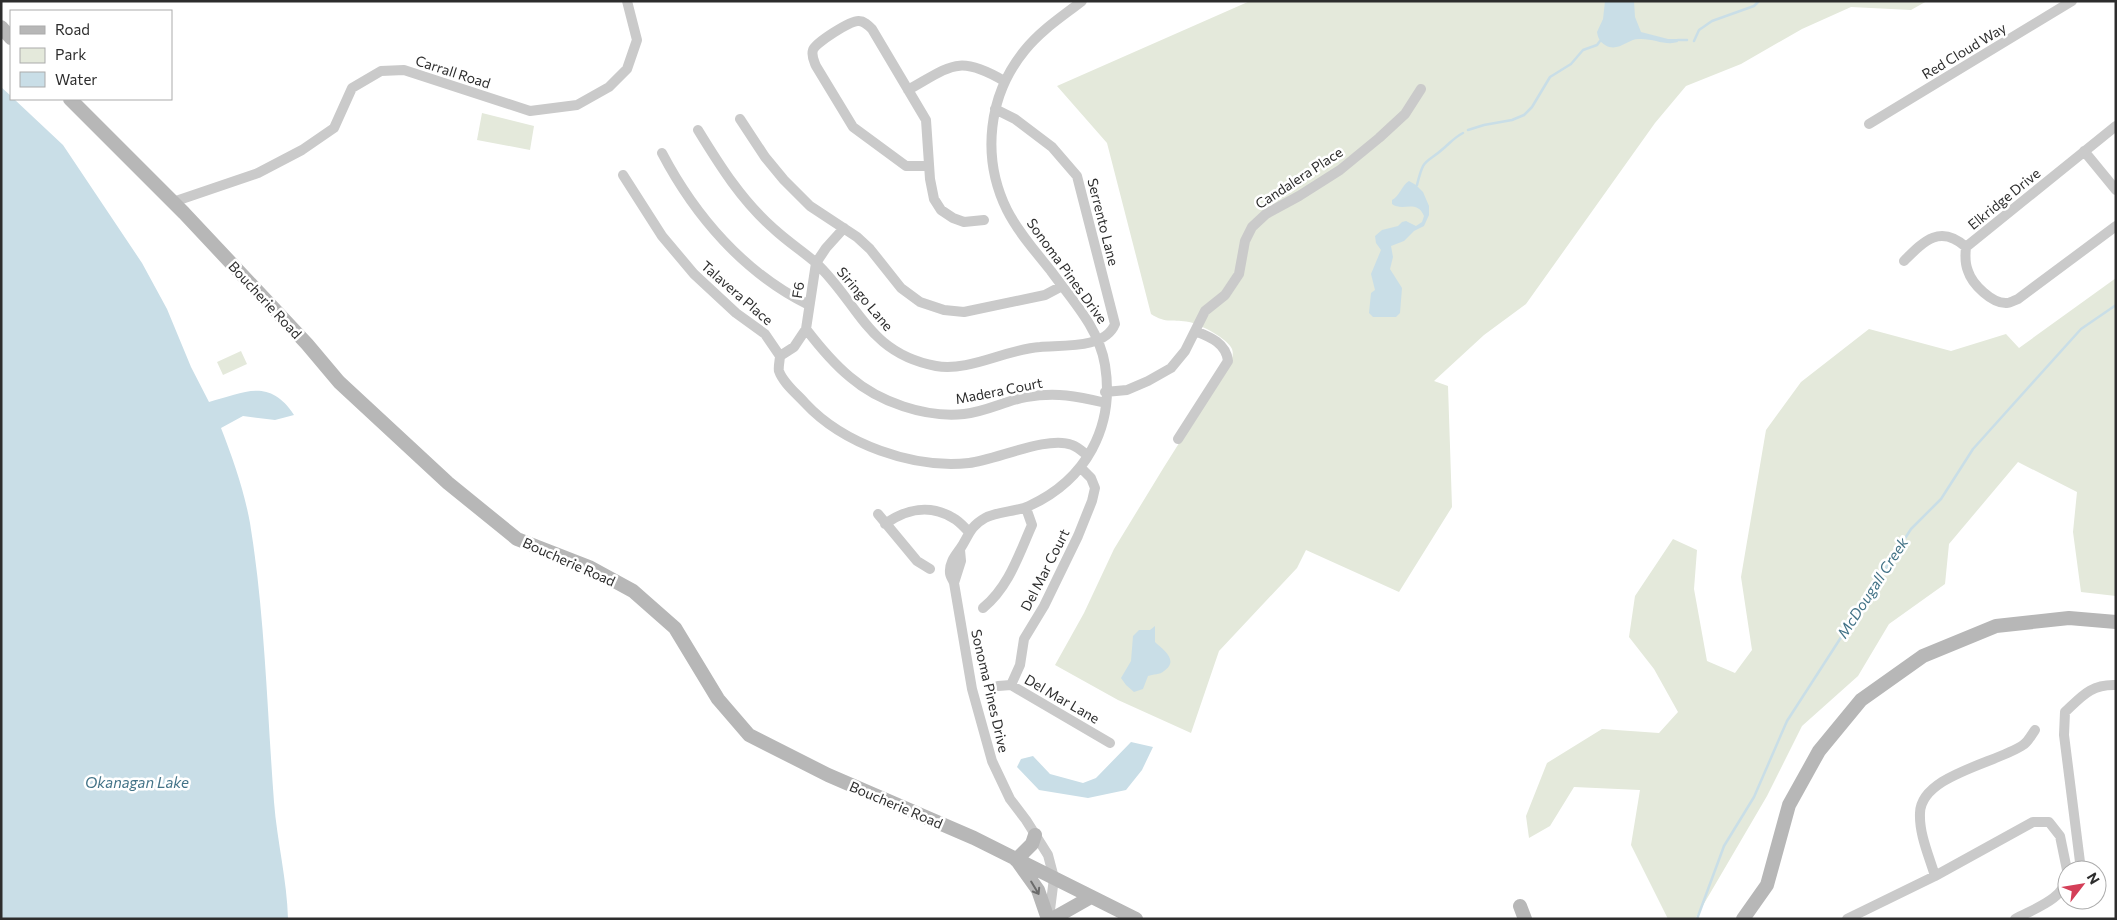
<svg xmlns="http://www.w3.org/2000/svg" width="2117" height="920" font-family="Commissioner,sans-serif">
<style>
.green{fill:#e4e9db}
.water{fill:#c9dee7}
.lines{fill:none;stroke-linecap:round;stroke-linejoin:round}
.stream{stroke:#c9dee7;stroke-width:2.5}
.street{stroke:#cacaca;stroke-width:10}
.secondary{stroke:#b7b7b7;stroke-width:14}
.oneway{stroke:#6b6b6b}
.labels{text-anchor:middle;stroke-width:5;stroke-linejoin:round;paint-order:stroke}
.street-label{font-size:14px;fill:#2d2d2d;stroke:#fff}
.water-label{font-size:15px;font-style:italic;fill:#437387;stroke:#fff}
</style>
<rect width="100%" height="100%" fill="#fff"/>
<!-- green -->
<path class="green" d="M1250 1H1927L1911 10 1851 7 1802 29 1741 64 1686 86 1655 123 1526 304 1484 335 1434 381 1448 386 1452 507 1399 592 1306 550 1297 568 1219 651 1191 733 1118 700 1055 665 1084 613 1114 549 1164 467 1229 364C1232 359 1234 355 1232 349 1228 339 1200 324 1189 322 1174 319 1166 324 1151 314L1107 143 1057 86Z
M482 113 534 126 530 150 477 140Z
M2116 278V596L2081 592 2073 532 2077 492 2018 462 1949 544 1945 584 1889 624 1858 676 1802 726 1767 796 1695 919H1668L1631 845 1640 790 1574 787 1550 826 1529 838 1526 816 1547 763 1602 729 1659 733 1678 712 1654 669 1629 637 1635 596 1673 539 1697 550 1694 589 1707 661 1735 673 1752 650 1741 577 1766 430 1801 382 1869 329 1951 351 2006 334 2019 348Z
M241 351 247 364 223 375 217 362Z"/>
<!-- water -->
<path class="water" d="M1605 1H1634L1635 17 1641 32 1668 39H1677L1678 42C1665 46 1653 38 1639 39 1627 39 1618 53 1605 45 1600 42 1598 38 1597 32L1603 19Z
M1 87 11 96V99H14L63 145 142 263 167 309 191 367 209 402C244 393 269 377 294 415L275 420 243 416 221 428C233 459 244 490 250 523 265 615 267 709 274 802 277 841 287 880 288 919H1Z
M1409 181 1416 185 1423 192 1429 206V215L1424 226 1414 231 1404 241 1391 246 1393 257 1390 269 1402 288 1400 313 1396 317H1373L1369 313 1371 293 1375 290 1371 274 1381 250 1376 243 1375 236 1382 230 1398 226 1402 222 1406 221 1416 226 1422 222 1424 216C1417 199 1402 212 1392 204V200C1400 196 1401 186 1409 181Z
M1155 626V642C1162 649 1180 660 1164 671 1160 675 1153 674 1148 676L1143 689 1134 692 1126 685 1121 678 1131 661 1133 636 1139 630H1150Z
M1131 742 1153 747 1142 770 1126 790 1088 798 1039 790 1017 767 1021 759 1033 756 1050 774 1083 783 1096 778Z"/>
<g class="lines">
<!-- stream -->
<path class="stream" d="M1678 40H1687
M1694 41 1699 30 1712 21 1754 6 1759 1
M1468 130 1484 125 1512 120 1524 115 1532 107 1550 77 1571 64 1583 50 1597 45 1600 41
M1417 185C1424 156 1425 165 1444 148 1451 142 1455 137 1463 133
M1697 919 1724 846 1754 797 1787 721 1911 529 1941 499 1973 449 2081 329 2116 305"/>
<!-- street -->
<path class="street" d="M908 90C951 66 958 54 1004 81
M740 119 765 157 784 180 810 206 857 237 870 249 901 288 920 302 944 310 964 312 1045 295 1062 286
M1869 124 2072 1
M2116 126 1966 247C1965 256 1965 264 1968 271 1972 284 1992 304 2007 303 2010 303 2015 300 2018 299L2116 226
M698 130C720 166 742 201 774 229 787 241 802 251 815 262 859 303 867 353 936 366 969 372 1006 349 1040 347 1063 345 1105 349 1115 324L1077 176 1052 147 1015 119 995 109
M2084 151 2116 190
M662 153C695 216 744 273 809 305
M929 166H906L853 127 816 66C814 61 811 56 813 50 815 43 851 20 859 21 864 21 868 25 872 29L926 120 930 179 934 199 941 210 953 218 964 222 984 220
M623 175 662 236 694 274 736 313 765 334 780 356C780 360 778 367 779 371 783 383 797 394 805 403 843 444 913 469 969 463 996 460 1048 435 1072 445 1078 447 1083 452 1088 456
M173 202 258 173 302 150 334 128 352 88 381 71 404 70 530 111 577 105 609 87 627 69 637 40 627 1
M1904 261C1924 241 1940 224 1966 247
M806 329C819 346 833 363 850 377 879 402 925 418 964 414 985 412 1005 401 1026 397 1057 392 1076 396 1106 403
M780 356 794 347 806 329 816 263 826 248 844 228
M1105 392 1127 390 1148 381 1171 368 1185 351 1205 311 1225 295 1239 274 1245 241 1252 227 1266 214 1299 196 1340 170 1379 138 1405 114 1421 89
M1178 439 1228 361C1226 343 1210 337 1195 331
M878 514 917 561 930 569
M885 524C906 509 930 504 953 518 959 521 964 527 968 531
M954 583 961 561 960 550
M983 608C1009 587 1019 554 1032 525L1026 508
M1011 685 1020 665 1024 639 1044 606 1078 536 1092 501 1095 488 1091 478 1081 468
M998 686 1011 685 1110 743
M2081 870 2064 735 2065 712C2082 696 2091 684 2116 685
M1935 876 2033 822H2049L2060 836 2067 870
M1049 918 1054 878 1048 855 1026 820 1010 799 992 761 972 689 954 583C953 580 950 576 950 573 949 563 955 556 960 549 969 536 969 527 985 518 998 511 1016 512 1029 506 1086 480 1115 427 1105 365 1099 328 1072 300 1051 271 1036 252 1018 232 1007 210 981 157 988 95 1025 50 1041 30 1063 16 1082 1
M1847 919 1935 876C1929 856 1919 834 1920 813 1921 775 1997 763 2023 745 2028 742 2032 734 2035 730
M2015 919C2033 909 2066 899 2067 875"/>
<!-- secondary -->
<path class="secondary" d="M1 27 11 38
M70 99 184 213 307 344 339 382 448 483 517 539 589 567 633 591 675 628 718 699 749 735 828 775 974 838 1136 919
M1016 860 1032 844 1035 835
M1018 862 1038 890 1048 919
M1520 906 1525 919
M1052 919 1091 897
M1743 919 1767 885 1789 805 1819 751 1861 700 1923 656 1996 626 2069 618 2116 622"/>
</g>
<!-- one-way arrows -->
<defs><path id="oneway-shaft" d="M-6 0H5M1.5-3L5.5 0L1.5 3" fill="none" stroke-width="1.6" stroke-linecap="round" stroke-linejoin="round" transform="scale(1.25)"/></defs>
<use class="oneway" href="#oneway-shaft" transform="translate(1035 888) rotate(59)"/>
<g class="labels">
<!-- street labels -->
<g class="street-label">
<text transform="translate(1964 51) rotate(-31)" y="5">Red Cloud Way</text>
<text transform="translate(453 72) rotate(18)" y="5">Carrall Road</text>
<text transform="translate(1299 178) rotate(-33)" y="5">Candalera Place</text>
<text transform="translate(2004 199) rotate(-39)" y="5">Elkridge Drive</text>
<text transform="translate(1103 222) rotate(76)" y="5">Serrento Lane</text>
<text transform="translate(1067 271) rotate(54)" y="5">Sonoma Pines Drive</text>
<text transform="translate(798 290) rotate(-81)" y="5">F6</text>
<text transform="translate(737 293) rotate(41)" y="5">Talavera Place</text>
<text transform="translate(865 299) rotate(50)" y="5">Siringo Lane</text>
<text transform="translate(265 300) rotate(47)" y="5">Boucherie Road</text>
<text transform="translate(999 391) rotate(-11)" y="5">Madera Court</text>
<text transform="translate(569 562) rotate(24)" y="5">Boucherie Road</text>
<text transform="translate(1045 570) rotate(-63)" y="5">Del Mar Court</text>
<text transform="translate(990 691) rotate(77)" y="5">Sonoma Pines Drive</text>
<text transform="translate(1062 699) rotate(30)" y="5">Del Mar Lane</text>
<text transform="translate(896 805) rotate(23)" y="5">Boucherie Road</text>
</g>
<!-- water labels -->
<g class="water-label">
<text transform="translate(1873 588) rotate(-57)" y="5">McDougall Creek</text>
<text x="137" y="788">Okanagan Lake</text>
</g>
</g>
<!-- border -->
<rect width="2117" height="920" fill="none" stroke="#2d2d2d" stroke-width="5"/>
<!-- legend -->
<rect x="10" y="10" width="162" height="90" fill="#ffffff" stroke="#ababab"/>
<rect x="20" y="26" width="25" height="8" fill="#b7b7b7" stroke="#ababab"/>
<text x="55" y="35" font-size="15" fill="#2d2d2d">Road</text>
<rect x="20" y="48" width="25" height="15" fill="#e4e9db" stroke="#ababab"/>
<text x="55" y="60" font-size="15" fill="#2d2d2d">Park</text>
<rect x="20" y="72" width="25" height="15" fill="#c9dee7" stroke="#ababab"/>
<text x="55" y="85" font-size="15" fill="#2d2d2d">Water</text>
<!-- north arrow -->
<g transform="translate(2082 885) rotate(59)"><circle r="24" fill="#ffffff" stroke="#ababab"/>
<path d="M0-4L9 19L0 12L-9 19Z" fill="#d43f58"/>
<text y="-8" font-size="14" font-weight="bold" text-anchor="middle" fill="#2d2d2d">N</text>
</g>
</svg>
